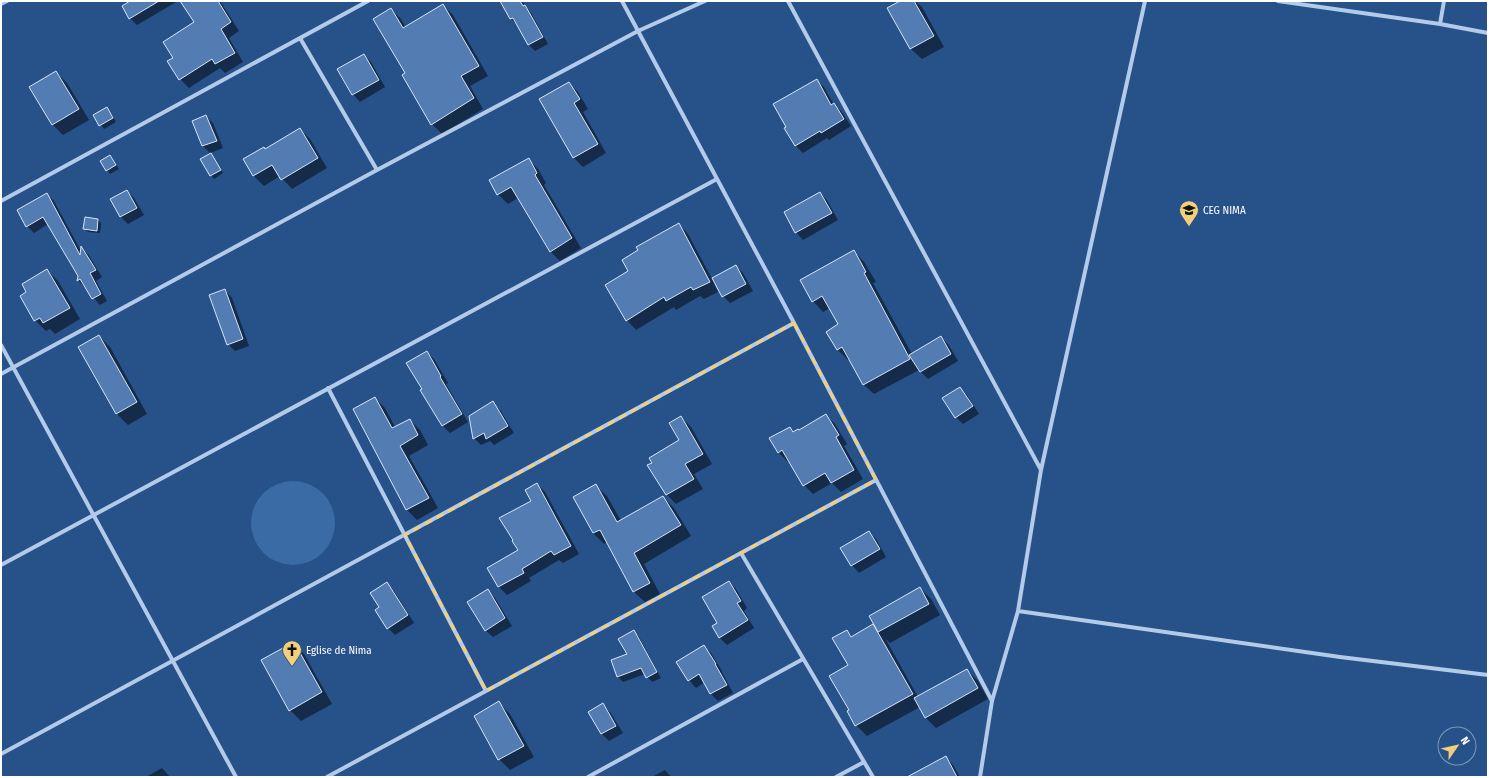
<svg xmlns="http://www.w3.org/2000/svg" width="1489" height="778" font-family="'Fira Sans Condensed',sans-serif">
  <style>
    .green { fill: #3b6ba5 }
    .shadow { fill: #0007 }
    .building { fill: #537db2; stroke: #d7e5f7 }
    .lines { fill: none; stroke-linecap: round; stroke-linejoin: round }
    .street { stroke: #b3cbe9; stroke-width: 4 }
    .marked { fill: none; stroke: #f2cf78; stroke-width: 3; stroke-dasharray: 8 5; stroke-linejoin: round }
    .labels { text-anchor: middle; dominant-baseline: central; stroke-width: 3.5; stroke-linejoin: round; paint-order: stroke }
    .poi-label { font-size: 11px; fill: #fff; stroke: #265189; text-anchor: start }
  </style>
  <rect width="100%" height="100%" fill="#265189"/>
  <path class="green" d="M251 523a42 42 0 1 1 84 0a42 42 0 1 1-84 0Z"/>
  <path class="shadow" d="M132 1H178L137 25 130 18Z
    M187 1H220L239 31 229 38 243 62 225 73 220 68 189 88 180 79 195 23Z
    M501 1H522L531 13 548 44 535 51 529 45 518 25 511 19Z
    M902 1H915L922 7 944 47 922 59 911 49 888 9Z
    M443 5 453 15 488 76 470 86 483 109 442 134 432 124 407 73 391 9 401 19 406 28Z
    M364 55 371 62 385 87 360 102 353 94Z
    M56 72 67 83 89 120 63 135 53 125Z
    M816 80 824 87 834 105 841 111 851 126 829 140 827 138 803 153 796 146 785 129Z
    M569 83 578 92 588 109 583 112 606 153 583 167 574 158Z
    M107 108 116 122 104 129 94 115Z
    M206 116 213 123 223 148 210 153 203 146 193 121Z
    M300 129 310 139 327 168 292 189 280 176 264 186 254 176 244 159 265 150Z
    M211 154 223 173 214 179 211 175Z
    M110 156 119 169 110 174 101 162Z
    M529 160 538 169 546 183 544 185 581 248 560 261 550 251 518 198 508 204 498 194Z
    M127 191 134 198 144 215 128 224 121 217 112 200Z
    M820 193 827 200 838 220 803 240 796 232Z
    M47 194 54 201 82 253V248L88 254 102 277 96 281 107 301 100 305 78 280 79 275 48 224 34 233 27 226Z
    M86 218 98 220 101 223 100 233 88 232 84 228Z
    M679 224 688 234 712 279 736 266 743 273 753 291 730 303 723 296 716 283 714 284 718 292 704 299 700 296 676 310 674 307 636 330 627 320 630 272Z
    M854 251 864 262 876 282 873 283 912 354 940 337 948 344 958 361 928 379 919 370 874 394 863 384 850 359 848 360 838 350 827 332 840 325 830 308 823 312 813 301Z
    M47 270 58 281 80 319 55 334 50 329 46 331 35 320 28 292Z
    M225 290 232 298 249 346 235 351 228 344Z
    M99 336 110 347 147 414 128 425 117 414 79 347Z
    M427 352 434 359 448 383 446 384 468 422 450 433 443 426 423 389Z
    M960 388 967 395 979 414 963 424 956 417Z
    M375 398 385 408 395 427 410 420 420 430 428 445 409 456 438 508 417 520 407 510 354 409Z
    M493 403 500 410 514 433 494 445 490 441 481 445 474 438Z
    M826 415 835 424 847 444 844 446 863 479 841 492 832 483 813 494 804 485 789 461 788 462 779 453 771 439 789 428 794 432 799 431Z
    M681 417 691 427 712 464 694 474 703 489 676 504 667 495 653 463 681 441Z
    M537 484 545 492 579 554 563 563 559 560 529 578 531 581 507 595 499 587 489 568 519 551Z
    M596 486 607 496 621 521 663 497 674 508 691 536 644 564 660 594 645 602 634 592 607 542 604 544 593 533 574 498Z
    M869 532 876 539 886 557 859 573 852 565 842 548Z
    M729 582 736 589 747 608 744 611 754 628 727 645 720 638 713 627 719 623Z
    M387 584 394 591 414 623 395 635 388 628 380 607Z
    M920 588 931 599 940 615 890 643 885 638 918 697 967 670 978 681 988 699 936 728 925 717 920 707 867 736 856 725 850 710 846 631 853 637 873 625 877 629Z
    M488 590 495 598 512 626 493 637 485 630Z
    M634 631 639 637 661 678 652 682 645 674 623 682 618 677 612 661 628 655Z
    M294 643 304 654 332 704 301 721 290 710Z
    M704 646 711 653 722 671V672L733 693 718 701 711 694 705 682 696 688 689 680 678 662Z
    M499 703 510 714 534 757 510 770 499 759Z
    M603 705 610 712 623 733 609 741 602 734 590 712Z
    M946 757 953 765 960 777H921Z
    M162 768 170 777H146Z
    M665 770 671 777H652Z"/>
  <path class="building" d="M130 1H159L129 19 122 6Z
    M180 1H218L231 22 221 29 235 53 215 64 212 59 179 80 167 61 173 58 163 42 194 22Z
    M500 1H520L523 6 525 5 543 37 528 45 513 18 510 19Z
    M900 1H914L934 36 910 49 887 8Z
    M443 4 479 66 461 76 474 98 431 125 402 75 405 73 373 19 391 8 403 28Z
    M364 54 379 80 352 95 337 69Z
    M56 71 79 109 52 125 29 87Z
    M817 79 831 105 834 103 844 119 821 133 820 131 795 146 784 128 786 127 773 104Z
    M569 82 580 99 574 103 598 144 573 158 539 99Z
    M107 107 113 118 99 126 93 115Z
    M206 115 217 141 202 146 192 121Z
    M300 128 318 158 281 180 272 165 253 176 243 159 264 147 265 149Z
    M211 153 221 170 210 176 200 159Z
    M110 155 116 165 106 171 100 161Z
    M529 158 537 173 535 175 572 238 550 252 511 187 497 195 489 180Z
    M127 190 137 208 120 217 110 199Z
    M820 192 832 213 795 233 784 212Z
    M47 193 80 255 81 246 96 270 90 273 101 294 92 299 80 279 77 281 78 276 43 217 26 227 17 210Z
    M85 217 98 219 97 231 83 229Z
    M679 223 710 282 693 290 691 287 666 301 664 297 626 321 605 285 628 271 622 260 638 250 636 247Z
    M854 250 866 272 864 273 910 359 863 385 842 347 837 350 826 332 838 324 822 296 812 302 800 280Z
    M736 265 746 284 722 297 712 278Z
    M47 269 70 308 43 323 40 318 34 321 20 296 26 292 22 284Z
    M225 289 243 339 227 345 209 295Z
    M99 335 137 402 116 414 78 347Z
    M941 336 951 354 920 372 909 355Z
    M427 351 441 376 440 377 462 414 442 426 420 390 422 389 406 363Z
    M960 387 973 406 955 418 942 398Z
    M375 397 392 428 410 419 418 435 400 446 429 498 406 510 353 409Z
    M493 401 508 426 486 439 484 433 473 439 469 416Z
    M826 414 839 435 836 437 854 470 831 483 825 473 803 486 782 450 778 453 769 438 790 427 793 432 798 429 799 430Z
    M681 416 703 454 685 464 694 479 666 495 647 465 652 463 649 458 679 440 669 423Z
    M537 483 571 546 554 555 551 551 522 569 524 573 498 587 487 568 518 550 512 541 513 540 499 518 531 501 525 490Z
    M596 484 617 522 663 496 681 525 634 553 650 583 633 592 600 530 593 533 573 497Z
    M869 531 880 549 851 566 840 548Z
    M729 581 741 601 737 603 748 620 719 638 712 626 717 623 702 597Z
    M387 582 408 615 387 629 375 610 379 607 370 593Z
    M920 587 929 604 878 632 869 616Z
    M488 589 505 618 485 631 467 602Z
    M873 624 913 694 855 726 847 711 849 710 829 676 848 665 832 638 847 630 851 637Z
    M634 630 657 672 646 678 641 668 617 677 611 660 627 654 618 639Z
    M294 642 322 692 289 711 261 660Z
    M704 645 716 664H715L727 685 710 694 699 674 688 681 676 662Z
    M967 669 978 688 925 718 914 698Z
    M499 701 524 746 498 760 474 716Z
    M603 703 616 726 601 734 588 712Z
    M946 756 957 777H907Z"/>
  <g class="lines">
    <path class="street" d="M622 1 794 323 992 701
      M788 1 1041 470
      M1278 1 1440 24 1488 33
      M1 4 7 1
      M1440 24 1444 1
      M300 38 377 170
      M1 201 368 1
      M1 345 236 777
      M1 374 377 170 638 31 705 1
      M328 388 486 691
      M741 553 873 777
      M1 565 717 179
      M1018 611 1340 657 1488 675
      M1 754 794 323
      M327 777 876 480
      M588 777 803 659
      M836 777 864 762
      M980 777 992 701 1018 611 1041 470 1145 1"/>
  </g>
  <path class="marked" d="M794 323 876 480 486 691 405 535Z"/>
  <defs>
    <g id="school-pin" transform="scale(1)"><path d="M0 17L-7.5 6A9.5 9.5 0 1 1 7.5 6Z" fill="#f2cf78" stroke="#265189"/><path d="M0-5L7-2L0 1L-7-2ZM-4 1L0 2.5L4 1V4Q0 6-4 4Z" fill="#111"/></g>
    <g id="church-pin" transform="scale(1)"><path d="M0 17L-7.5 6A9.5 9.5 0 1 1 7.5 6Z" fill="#f2cf78" stroke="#265189"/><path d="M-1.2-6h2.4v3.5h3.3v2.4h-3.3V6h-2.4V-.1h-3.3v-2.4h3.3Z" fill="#111"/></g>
  </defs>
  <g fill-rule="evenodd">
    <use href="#school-pin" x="1189" y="210"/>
    <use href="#church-pin" x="292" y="650"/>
  </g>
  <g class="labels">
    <g class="poi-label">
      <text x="1203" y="210">CEG NIMA</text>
      <text x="306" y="650">Eglise de Nima</text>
    </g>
  </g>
  <rect width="1489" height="778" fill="none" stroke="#ffffff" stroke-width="4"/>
  <g transform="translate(1457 746) rotate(56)"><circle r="19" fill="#265189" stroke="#7d97b8"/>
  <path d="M0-3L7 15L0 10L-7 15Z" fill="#f2cf78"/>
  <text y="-6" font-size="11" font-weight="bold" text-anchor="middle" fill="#ffffff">N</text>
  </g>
</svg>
